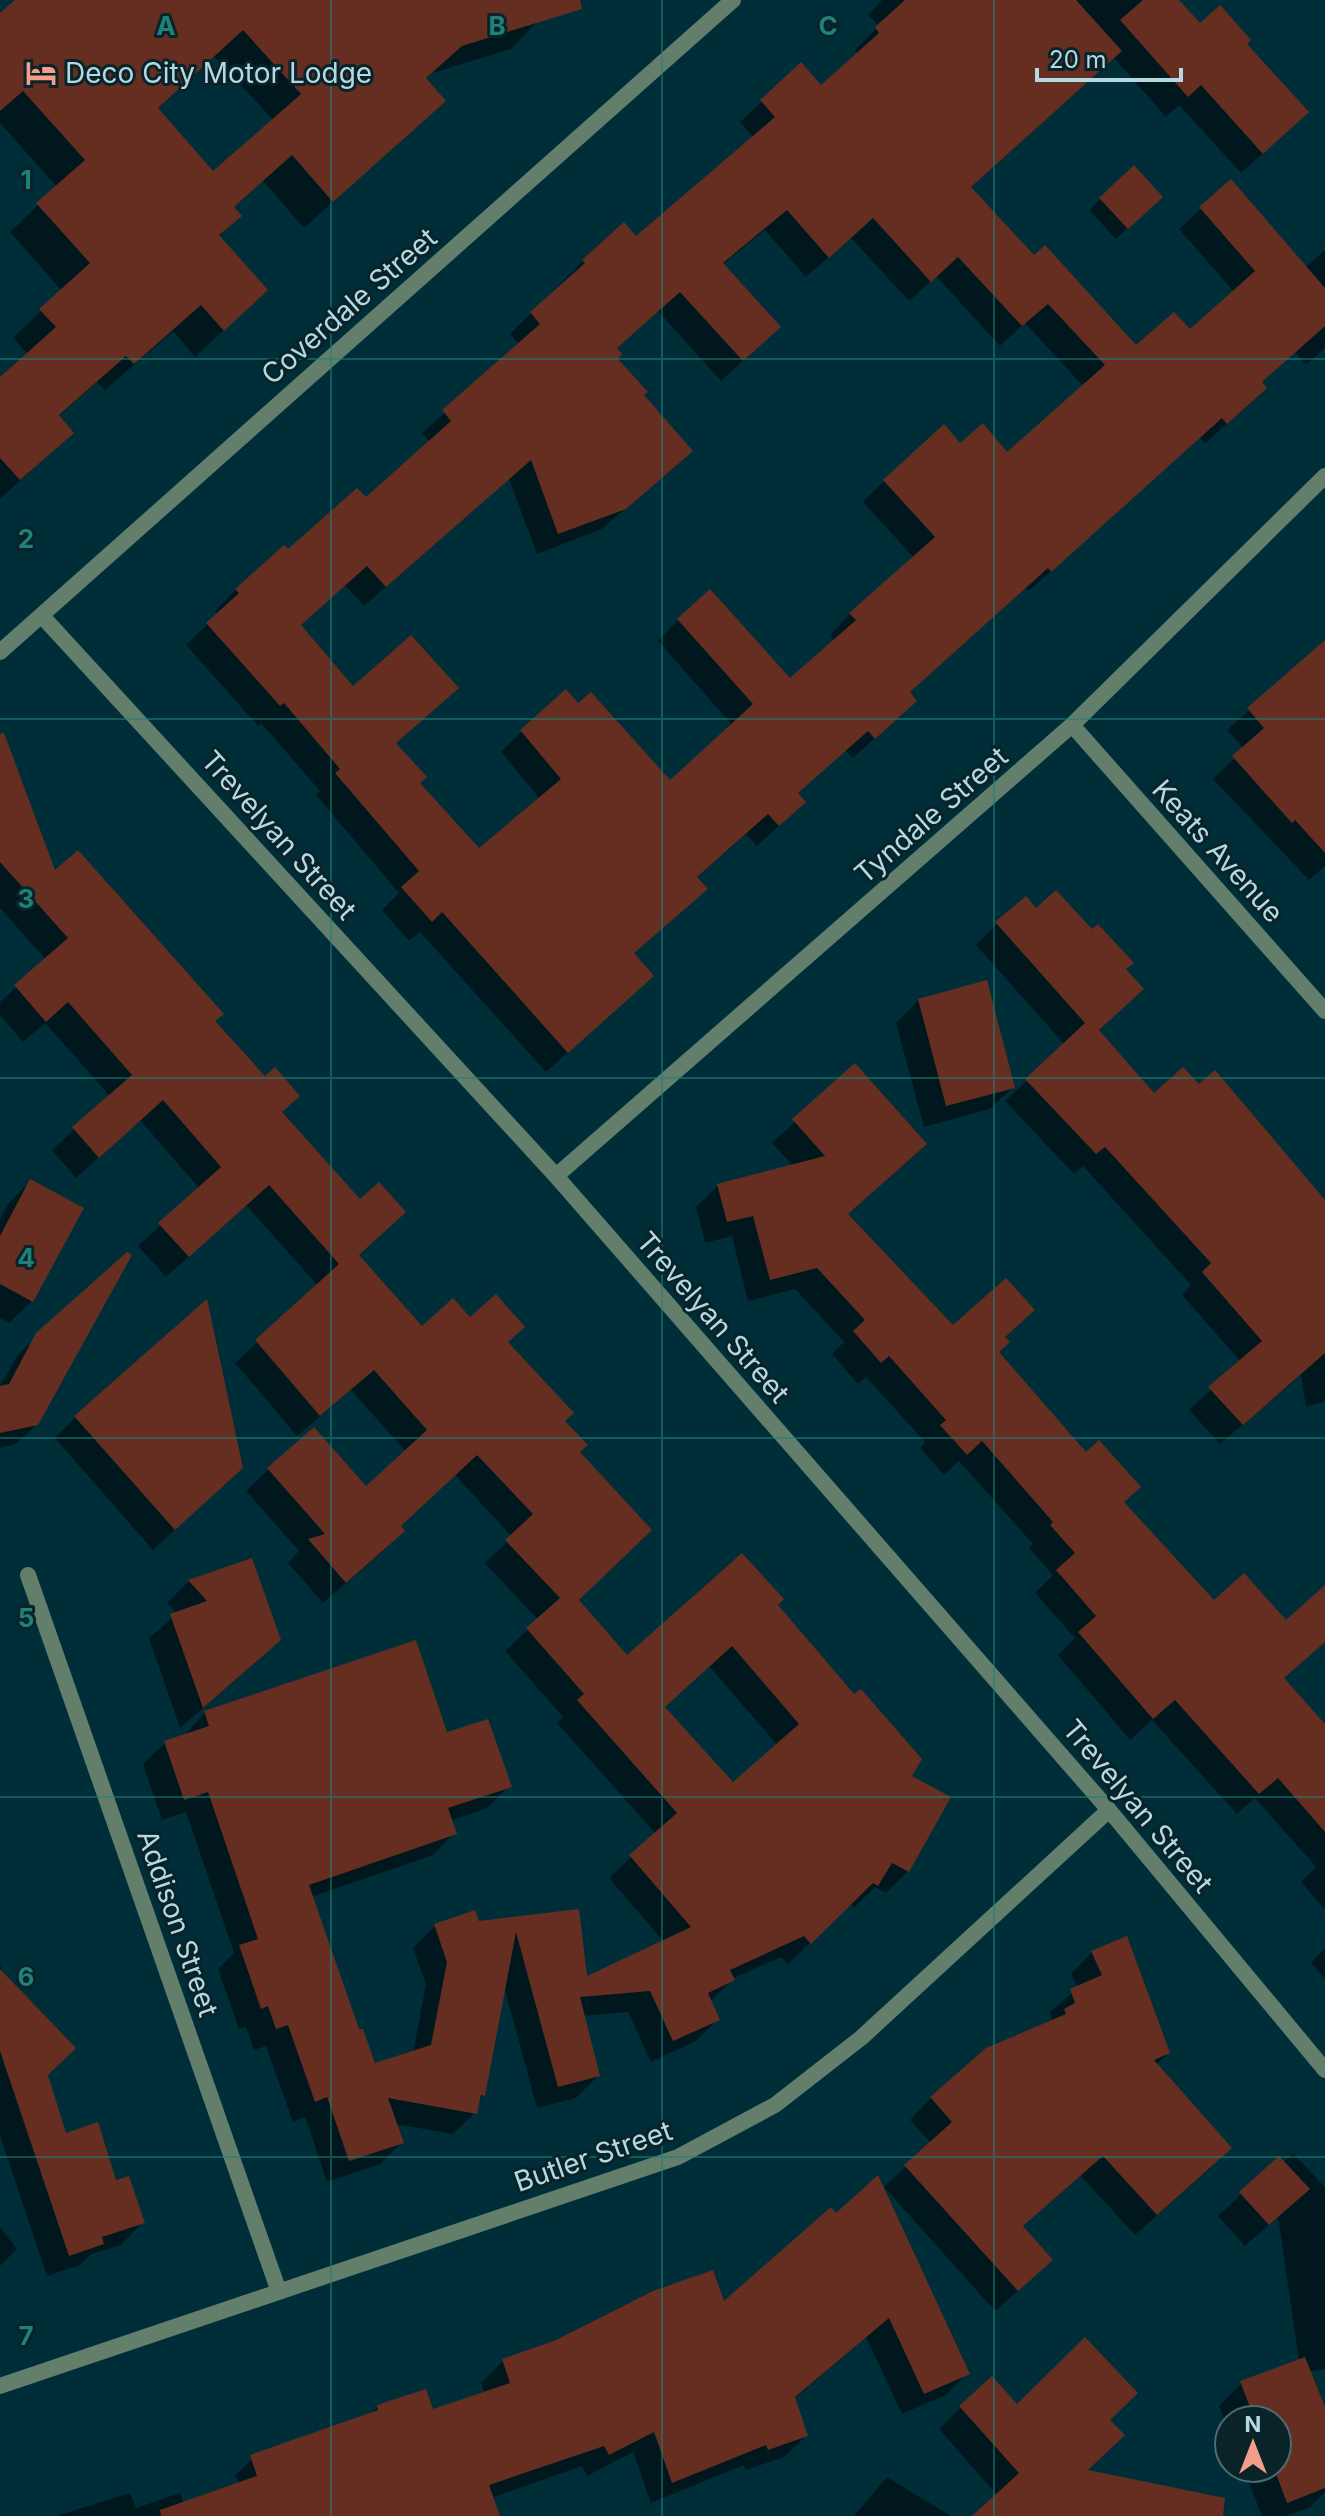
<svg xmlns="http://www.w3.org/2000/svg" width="1325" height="2516" font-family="Inter,sans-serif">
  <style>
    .shadow { fill: #0007; fill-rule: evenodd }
    .building { fill: #652e21; fill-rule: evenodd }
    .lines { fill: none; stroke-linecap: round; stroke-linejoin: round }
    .minor { stroke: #637f6c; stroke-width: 16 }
    .grid { fill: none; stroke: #20807a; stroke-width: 2; stroke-opacity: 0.55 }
    .labels { text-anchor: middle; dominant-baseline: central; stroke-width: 6; stroke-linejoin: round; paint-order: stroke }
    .poi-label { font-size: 28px; fill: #b4d9e3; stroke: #092329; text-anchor: start }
    .street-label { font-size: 28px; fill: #b4d9e3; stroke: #092329 }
    .grid-label { font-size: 26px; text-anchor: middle; font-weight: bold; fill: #20807a; stroke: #092329; stroke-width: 6; stroke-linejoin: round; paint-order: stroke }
  </style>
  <rect width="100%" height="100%" fill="#002e38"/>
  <path class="shadow" d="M18 0H532L538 21 511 49 432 73 425 80 415 128 304 228 263 181 233 208 239 216 218 237 266 290 195 357 173 331 105 390 97 382 58 417 72 433 0 499V379L28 354 13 338 62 291 10 232 57 187 0 123V16ZM214 56 274 121 213 174 156 110Z
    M882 0H1176L1200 26 1245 44 1286 133 1241 173 1179 105 1166 117 1114 58 970 188 1033 258 1136 348 1190 332 1234 292 1179 229 1230 182 1305 268 1325 250V348L1306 365 1295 352 1260 383 1265 388 1205 444 1200 437 1029 591 1026 588 908 693 893 721 853 758 845 750 796 794 782 823 757 846 746 834 696 878 705 889 632 954 631 996 546 1072 420 932 409 941 382 910 399 893 316 795 320 791 261 723 258 726 186 645 218 614 215 611 236 590 365 500 430 442 422 433 520 345 510 334 583 261 636 239 754 138 740 122 801 65 821 88 859 54 855 50 879 26 868 15ZM765 230 806 277 851 238 909 301 936 276 1000 346 1025 323 1084 387 1007 455 960 446 884 481 863 502 914 558 850 614 830 635 835 641 790 681 678 620 658 641 733 726 670 783 578 706 522 731 501 752 540 799 478 851 417 784 395 744 299 626 345 585 364 606 509 479 537 554 602 529 690 451 642 396 615 359V349L658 311 721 381 757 348 722 265Z
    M1100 199 1150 207 1116 239 1089 210Z
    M1325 642V866L1309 880 1213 779 1244 749 1227 730Z
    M0 779 54 873 213 1022 280 1114 357 1256 421 1329 469 1320 507 1343 563 1422 578 1453 576 1601 627 1658 775 1605 910 1777 908 1871 886 1893 875 1887 855 1907 850 1904 788 1964 781 1957 734 1978 710 2002 718 2019 696 2041 651 2062 628 2012 582 2016 598 2076 576 2098 537 2108 504 1987 483 2095 475 2113 453 2134 395 2124 401 2143 380 2164 327 2182 305 2117 293 2122 266 2046 254 2050 246 2027 239 2029 218 1969 234 1953 186 1812 162 1820 143 1764 165 1743 184 1736 205 1712 446 1735 509 1786 487 1808 450 1821 454 1833 433 1855 311 1897 358 2032 374 2065 413 2053 426 1984 413 1948 435 1926 577 1912 586 1979 664 1942 609 1878 656 1834 557 1723 563 1717 505 1651 538 1620 485 1563 512 1537 455 1475 399 1527 402 1531 381 1553 323 1603 288 1563 299 1551 246 1491 268 1470 314 1430 366 1489 406 1452 351 1390 297 1436 235 1363 318 1286 246 1205 166 1277 138 1246 200 1189 140 1120 76 1178 52 1150 110 1096 45 1023 23 1042 0 1015V1002L46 960 0 908ZM709 1666 778 1746 732 1785 663 1708Z
    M1036 911 1124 970 1097 1031 1154 1096 1325 1202V1402L1306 1406 1301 1375 1220 1444 1189 1410 1241 1362 1182 1295 1191 1285 1083 1166 1074 1174 1005 1101 1065 1045 976 945 997 924Z
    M919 1000 1013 1087 990 1109 924 1127 896 1023Z
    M855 1066 925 1144 846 1216 953 1328 1003 1338 996 1352 1122 1503 1214 1603 1286 1623 1325 1625V1640L1283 1679 1325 1727V1910L1301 1882 1316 1867 1255 1798 1237 1814 1152 1720 1130 1740 1058 1655 1075 1638 1035 1593 1053 1575 1029 1548 1033 1544 959 1461 944 1475 920 1448 925 1442 866 1377 858 1384 832 1354 844 1342 795 1289 748 1301 732 1236 705 1243 696 1207 718 1186 793 1166 772 1143Z
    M30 1181 32 1301 9 1323 0 1318V1219L8 1204Z
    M38 1335 37 1424 16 1444 0 1448V1386L17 1356Z
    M76 1417 219 1489 153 1550 55 1438Z
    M251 1561 256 1662 180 1728 149 1638 177 1614 167 1603 189 1581Z
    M1325 1948V1979L1311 1963Z
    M1092 1952 1168 2053 1156 2065 1209 2169 1135 2235 1080 2175 1021 2228 1029 2281 995 2311 884 2187 931 2143 910 2120 931 2098 1053 2022 1050 2012 1078 1988 1071 1974Z
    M0 1962 2 1974 46 2074 64 2135 115 2183 142 2223 121 2245 91 2254 80 2265 47 2276 0 2136Z
    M1293 2153 1325 2187V2369L1306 2372 1325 2422V2492L1310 2507 1286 2516H1262L1243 2468H1277V2420H1229V2431L1219 2406 1242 2383 1299 2361 1278 2217 1245 2246 1218 2216 1279 2159 1283 2163Z
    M831 2209 967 2373 946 2395 902 2414 866 2337 794 2399 806 2436 784 2457 746 2470 744 2465 651 2503 633 2452 587 2476 582 2466 491 2498 497 2516H56L130 2493 136 2508 180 2493 184 2504 241 2484 235 2476 256 2455 370 2414 378 2407 432 2412 485 2394 481 2383 503 2361 723 2304Z
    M0 2227 17 2249 0 2266Z
    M1017 2407 1108 2420 1085 2472 1196 2516H975L997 2495 939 2429 960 2408Z
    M887 2477 951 2516H854Z"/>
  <path class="building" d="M15 0H580L582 9 462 46 426 78 446 101 333 202 292 155 234 207 242 216 219 235 268 290 224 331 201 305 134 364 126 356 59 415 74 433 20 480 0 458V377L56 327 39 309 90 263 36 203 85 160 23 91 0 111V13ZM243 30 301 94 213 171 158 108Z
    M905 0H1076L1122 51 971 187 1034 255 1045 245 1136 345 1174 312 1190 329 1255 271 1199 207 1231 179 1325 288V326L1262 382 1267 388 1227 424 1222 418 1051 572 1048 568 910 692 917 701 875 739 868 731 798 793 806 802 779 826 768 814 697 877 708 889 634 953 654 976 568 1053 442 912 432 922 401 887 419 871 335 773 340 769 284 703 280 706 206 623 239 593 235 589 284 545 288 549 357 488 366 497 451 421 442 410 540 324 530 312 585 263 582 260 624 222 636 236 775 117 760 100 801 62 821 85 879 33 875 27ZM787 210 829 258 873 218 931 282 958 257 1022 326 1048 304 1105 365 1007 452 983 423 960 443 944 424 883 480 935 537 849 613 856 620 790 678 710 589 677 619 753 704 670 780 591 692 578 703 566 689 520 730 561 779 479 848 420 783 427 777 396 743 459 688 411 635 353 686 301 625 367 566 386 587 531 460 558 534 626 509 693 451 644 395 648 392 618 359 622 354 617 348 680 292 743 361 781 327 723 263Z
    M1143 0H1179L1200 23 1220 5 1251 40 1247 44 1309 112 1263 154 1201 85 1188 97 1120 20Z
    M1134 165 1163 197 1128 229 1099 198Z
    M1325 640V853L1295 820 1292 823 1232 756 1264 728 1247 708Z
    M4 733 55 870 78 850 224 1014 215 1021 265 1076 275 1067 300 1096 282 1112 360 1199 379 1182 406 1212 359 1255 422 1326 453 1298 470 1317 496 1294 525 1327 508 1342 574 1413 565 1421 588 1445 580 1452 652 1530 579 1600 627 1655 742 1553 784 1599 778 1605 854 1694 861 1689 922 1759 912 1776 951 1797 909 1872 892 1863 878 1886 873 1883 811 1944 804 1936 730 1970 735 1980 708 1993 720 2020 673 2041 650 1991 580 1997 600 2076 558 2087 516 1932 485 2096 481 2095 477 2114 388 2098 404 2143 349 2161 327 2097 315 2102 288 2025 276 2029 268 2006 261 2009 239 1945 258 1939 208 1792 184 1800 164 1741 209 1726 204 1711 416 1640 447 1732 488 1719 512 1787 448 1808 457 1834 309 1885 359 2029H363L375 2063 431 2045 447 1962 434 1924 475 1910 479 1921 579 1909 587 1976 691 1927 629 1855 677 1813 577 1700 584 1694 526 1628 560 1598 505 1540 533 1514 477 1455 401 1526 405 1531 346 1583 308 1539 325 1534 267 1468 314 1427 366 1486 427 1430 374 1370 320 1416 255 1340 339 1264 269 1185 189 1257 158 1223 221 1167 163 1100 99 1158 72 1127 132 1075 68 1002 46 1022 14 985 68 938 0 862V734ZM732 1646 799 1724 733 1782 665 1707Z
    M1056 890 1092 929 1098 924 1134 963 1126 969 1144 989 1099 1030 1154 1093 1183 1067 1199 1084 1215 1070 1325 1200V1353L1243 1425 1208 1387 1262 1341 1202 1272 1211 1263 1105 1147 1096 1154 1025 1079 1085 1023 995 922 1026 896 1036 908Z
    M987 980 1015 1088 946 1106 918 999Z
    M855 1063 927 1144 848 1214 953 1325 1006 1278 1035 1310 1005 1337 1010 1342 999 1352 1086 1452 1099 1440 1141 1487 1124 1502 1214 1600 1244 1573 1286 1620 1325 1585V1642L1284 1678 1325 1724V1832L1278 1778 1259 1794 1175 1700 1153 1719 1078 1632 1096 1616 1056 1570 1075 1553 1050 1525 1053 1522 982 1441 967 1455 940 1425 946 1420 889 1356 881 1363 853 1331 865 1320 817 1268 770 1280 753 1216 727 1222 717 1184 825 1156 792 1119Z
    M30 1179 84 1208 33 1302 0 1284V1236Z
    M127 1252 132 1255 38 1425 0 1433V1386L9 1384 36 1333Z
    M207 1299 243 1468 175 1530 74 1416Z
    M252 1558 281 1640 203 1708 170 1614 207 1601 188 1580Z
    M1127 1936 1170 2053 1154 2060 1232 2148 1157 2215 1103 2156 1023 2226 1053 2260 1018 2291 904 2165 952 2122 930 2097 986 2048 1066 2014 1064 2009 1075 2003 1070 1989 1102 1975 1091 1951Z
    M0 1969 76 2048 48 2075 66 2133 98 2122 116 2180 129 2176 145 2223 102 2237 104 2244 69 2256 0 2051Z
    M1279 2156 1310 2189 1269 2225 1239 2192Z
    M878 2175 970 2374 924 2394 889 2318 795 2397 808 2436 768 2450 766 2445 672 2483 654 2432 609 2455 604 2446 489 2485 500 2516H161L160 2510 257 2476 250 2455 378 2410 377 2405 426 2389 433 2409 510 2383 502 2359 556 2340 653 2291 713 2270 724 2301 831 2207 836 2213Z
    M1085 2337 1138 2393 1110 2420 1125 2435 1088 2470 1225 2498 1223 2516H972L1019 2473 959 2406 992 2376 1017 2404Z
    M1305 2357 1325 2407V2488L1287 2503 1274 2468H1277V2420H1255L1240 2381Z"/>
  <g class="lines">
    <path class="minor" d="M42 616 556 1176 1109 1810 1325 2070
      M0 652 733 0
      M1072 725 1325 1011
      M556 1176 1072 725 1325 476
      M28 1575 278 2289
      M0 2386 678 2157 775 2105 861 2038 1109 1810"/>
  </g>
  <path class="grid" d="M331 0V2516M662 0V2516M994 0V2516M0 359H1325M0 719H1325M0 1078H1325M0 1438H1325M0 1797H1325M0 2157H1325"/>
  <defs>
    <g id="hotel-bare" transform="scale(2.4)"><path d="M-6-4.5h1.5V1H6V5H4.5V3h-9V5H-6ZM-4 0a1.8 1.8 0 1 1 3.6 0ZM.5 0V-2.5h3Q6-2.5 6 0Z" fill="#f49e89" stroke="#092329" stroke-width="2.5" paint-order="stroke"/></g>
  </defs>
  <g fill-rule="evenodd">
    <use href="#hotel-bare" x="41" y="73"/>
  </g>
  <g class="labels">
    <g class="poi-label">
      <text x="65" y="73">Deco City Motor Lodge</text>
    </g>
    <g class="street-label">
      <text transform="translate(349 306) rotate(-41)">Coverdale Street</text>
      <text transform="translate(931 815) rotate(-41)">Tyndale Street</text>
      <text transform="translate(279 835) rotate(48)">Trevelyan Street</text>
      <text transform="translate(1218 851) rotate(48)">Keats Avenue</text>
      <text transform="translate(713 1317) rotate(49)">Trevelyan Street</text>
      <text transform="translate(1138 1806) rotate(50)">Trevelyan Street</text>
      <text transform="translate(178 1923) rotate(71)">Addison Street</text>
      <text transform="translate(593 2156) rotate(-19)">Butler Street</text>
    </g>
  </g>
  <g class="grid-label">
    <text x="166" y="35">A</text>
    <text x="497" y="35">B</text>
    <text x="828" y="35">C</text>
    <text x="26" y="189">1</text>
    <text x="26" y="548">2</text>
    <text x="26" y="908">3</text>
    <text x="26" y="1267">4</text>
    <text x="26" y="1627">5</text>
    <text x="26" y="1986">6</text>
    <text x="26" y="2345">7</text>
  </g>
  <g transform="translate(1253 2444)"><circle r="38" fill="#092329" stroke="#4d6c73" stroke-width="2"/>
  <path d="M0-6L14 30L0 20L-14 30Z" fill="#f49e89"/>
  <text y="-12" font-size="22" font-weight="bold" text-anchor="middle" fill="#b4d9e3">N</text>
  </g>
  <path d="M1037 68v12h144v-12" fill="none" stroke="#b4d9e3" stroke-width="4"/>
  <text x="1049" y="68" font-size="24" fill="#b4d9e3" stroke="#092329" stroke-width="6" paint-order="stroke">20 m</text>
</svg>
